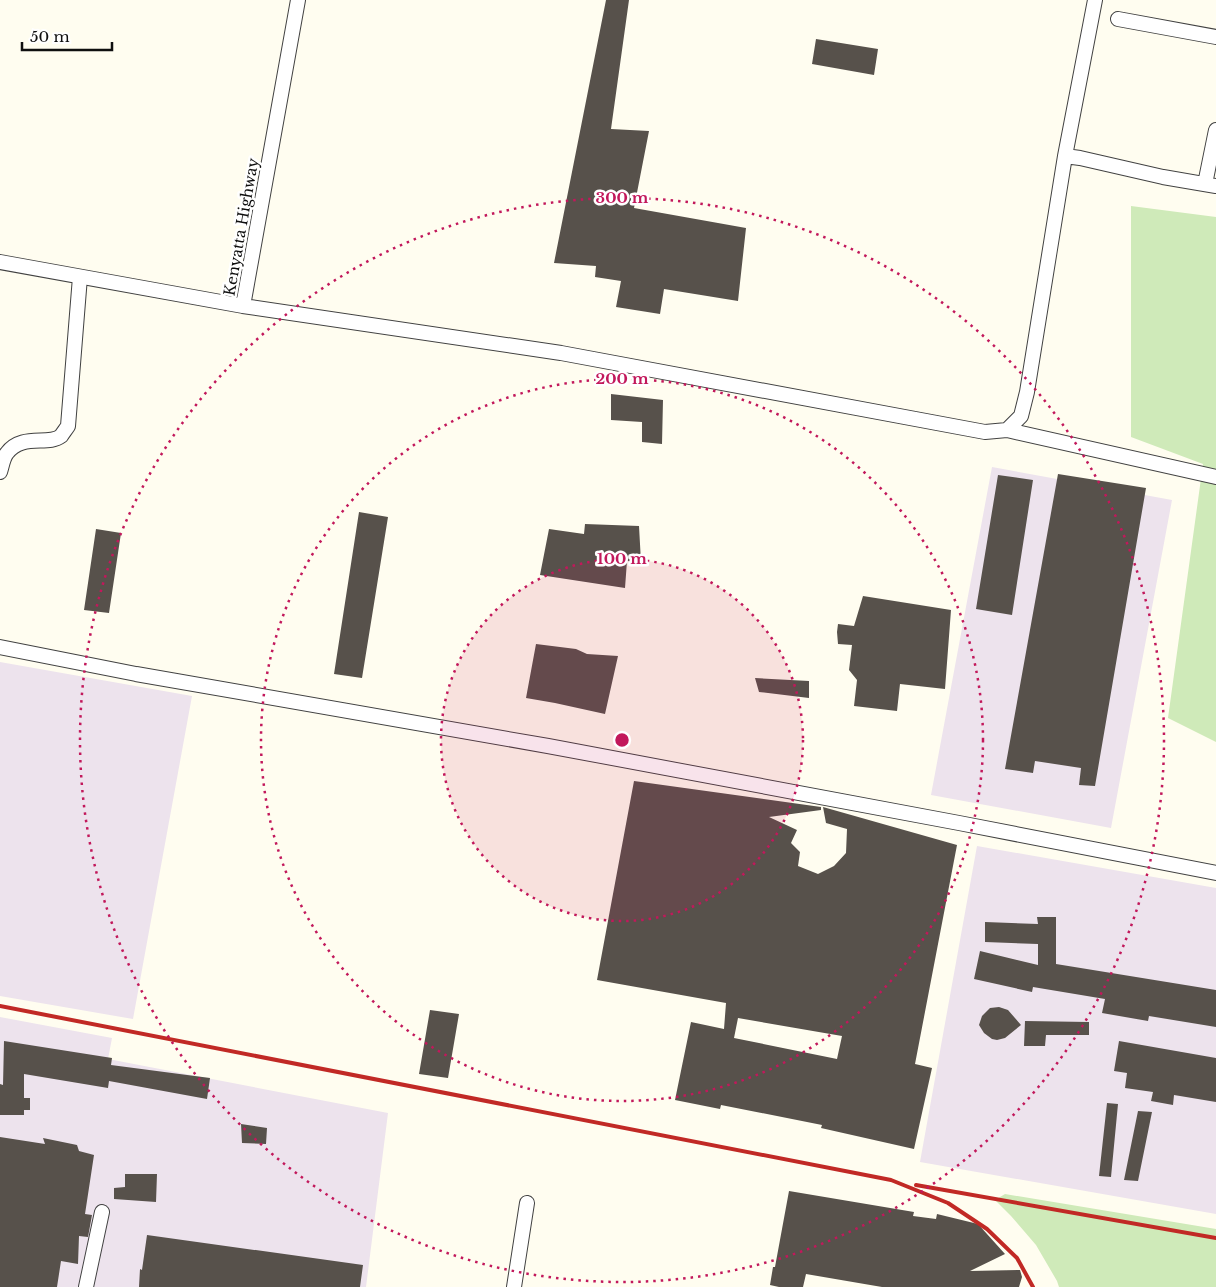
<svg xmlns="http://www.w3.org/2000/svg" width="1216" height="1287" font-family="'Libre Baskerville',serif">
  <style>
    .industrial { fill: #ede3ed }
    .green { fill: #cfeab9 }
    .building { fill: #57514b; fill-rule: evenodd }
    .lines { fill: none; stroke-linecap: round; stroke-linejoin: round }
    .minor-casing { stroke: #424242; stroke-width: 16 }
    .minor { stroke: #fff; stroke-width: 14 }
    .rail { stroke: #c12925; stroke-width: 4 }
    .ring { fill: none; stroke: #c2185b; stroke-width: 2.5; stroke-dasharray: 2.5 5 }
    .labels { text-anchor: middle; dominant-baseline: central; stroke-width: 5; stroke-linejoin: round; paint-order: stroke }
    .street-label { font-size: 15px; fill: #0f0f0f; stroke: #fff }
    .centre { fill: #c2185b; stroke: #fff; stroke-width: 2.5 }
    .ring-label { font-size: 15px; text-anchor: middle; font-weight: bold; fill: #c2185b; stroke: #fff; stroke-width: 5; stroke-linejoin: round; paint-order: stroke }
  </style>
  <rect width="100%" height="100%" fill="#fffdf0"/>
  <path class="industrial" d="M992 467 1172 500 1111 828 931 795Z
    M0 662 192 696 133 1019 0 996Z
    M977 846 1216 888V1214L920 1162Z
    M0 1017 112 1038 108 1059 388 1113 366 1287H0Z"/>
  <path class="green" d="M1131 206 1216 217V742L1168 718 1203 464 1131 437Z
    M1005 1194 1216 1229V1287H1059L1057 1281 1036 1245 1011 1216 995 1200Z"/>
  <path class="building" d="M606 0H629L611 129 649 131 634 208 746 228 738 301 664 289 660 314 616 307 621 281 595 277 596 266 554 263Z
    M816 39 878 49 874 75 812 64Z
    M611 394 663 400 662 444 642 442V422L611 420Z
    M1058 474 1146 488 1095 786 1079 785 1081 768 1035 761 1033 773 1005 769Z
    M998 475 1033 480 1012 615 976 609Z
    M359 512 388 517 362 678 334 674Z
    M585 524 639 526 641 562 627 561 625 588 540 575 549 529 584 534Z
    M96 529 121 533 109 613 84 610Z
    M863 596 951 610 945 689 900 684 897 711 854 706 857 680 849 670 852 645 838 644 837 632 838 624 854 626Z
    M536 644 576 649 587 654 618 656 605 714 555 703 526 698Z
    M755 678 809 681V698L759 692Z
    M634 781 821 807V810L769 817 797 830 791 843 800 852 798 866 818 874 834 866 846 853 847 829 826 823 823 807 957 845 915 1064 932 1068 914 1149 821 1128 822 1125 721 1105 720 1109 675 1100 691 1022 724 1029 726 1003 597 980ZM738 1018 842 1036 837 1059 734 1038Z
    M1037 917H1056V964L1216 990V1027L1149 1016 1148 1021 1102 1013 1105 999 1033 987 1032 992 974 979 980 951 1038 965V944L985 942V922L1038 924Z
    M999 1007 1008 1010 1021 1025 1005 1038 997 1040 992 1039 984 1033 979 1025 982 1016 990 1008Z
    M430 1010 459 1014 448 1078 419 1074Z
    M1025 1021 1089 1022V1035H1046L1045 1046H1024Z
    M4 1041 112 1058 111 1065 210 1078 207 1099 109 1081 108 1088 24 1074V1098H30V1110H24V1115H0V1084L3 1085Z
    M1119 1041 1216 1058V1102L1174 1095 1173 1105 1151 1101 1153 1092 1125 1088 1127 1073 1114 1071Z
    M1107 1103 1118 1104 1111 1177 1099 1176Z
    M1138 1111 1152 1112 1138 1181 1124 1180Z
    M241 1124 267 1128 266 1144 242 1143Z
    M0 1137 45 1144 43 1138 77 1145 79 1151 94 1155 85 1214 92 1215 88 1237 79 1236 78 1264 61 1261 57 1287H0Z
    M125 1174H157L156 1202 114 1199V1188L125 1187Z
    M789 1191 914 1212 913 1216 936 1219 937 1214 978 1224 1005 1254 970 1271 1020 1270 1022 1277 1019 1287H882L806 1274 803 1287H779L770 1285 773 1267H775Z
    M147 1235 363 1265 360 1287H139L140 1269 142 1270Z"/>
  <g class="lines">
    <g class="minor-casing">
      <path id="minor" d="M1118 19 1216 37
        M1065 156 1080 158 1163 177 1216 186
        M1205 184 1216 130
        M0 262 243 306 298 0
        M243 306 561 353 985 432 1007 430 1021 416 1027 392 1065 156 1095 0
        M1007 430 1216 477
        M0 472C2 466 3 458 7 453 22 433 48 446 61 436 63 433 66 429 68 426L80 277
        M0 647 136 674 548 746 959 823 1216 873
        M86 1287 102 1212
        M514 1287 527 1203"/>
    </g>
    <use href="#minor" class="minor"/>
    <path class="rail" d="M0 1006 891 1180 948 1203 987 1229 1017 1258 1033 1287
      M916 1185 1216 1238"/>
  </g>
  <circle cx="622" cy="740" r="181" fill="#c2185b" fill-opacity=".12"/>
  <g class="ring">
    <circle cx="622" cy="740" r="181"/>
    <circle cx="622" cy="740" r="361"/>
    <circle cx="622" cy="740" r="542"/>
  </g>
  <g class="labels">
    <g class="street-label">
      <text transform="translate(241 227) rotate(-80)">Kenyatta Highway</text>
    </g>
  </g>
  <circle cx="622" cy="740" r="8" class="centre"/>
  <g class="ring-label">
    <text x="622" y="203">300 m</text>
    <text x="622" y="384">200 m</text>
    <text x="622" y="564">100 m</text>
  </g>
  <path d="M22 42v8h90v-8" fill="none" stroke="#0f0f0f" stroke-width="2.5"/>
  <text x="30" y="42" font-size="15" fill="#0f0f0f" stroke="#ffffff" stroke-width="4" paint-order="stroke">50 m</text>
</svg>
